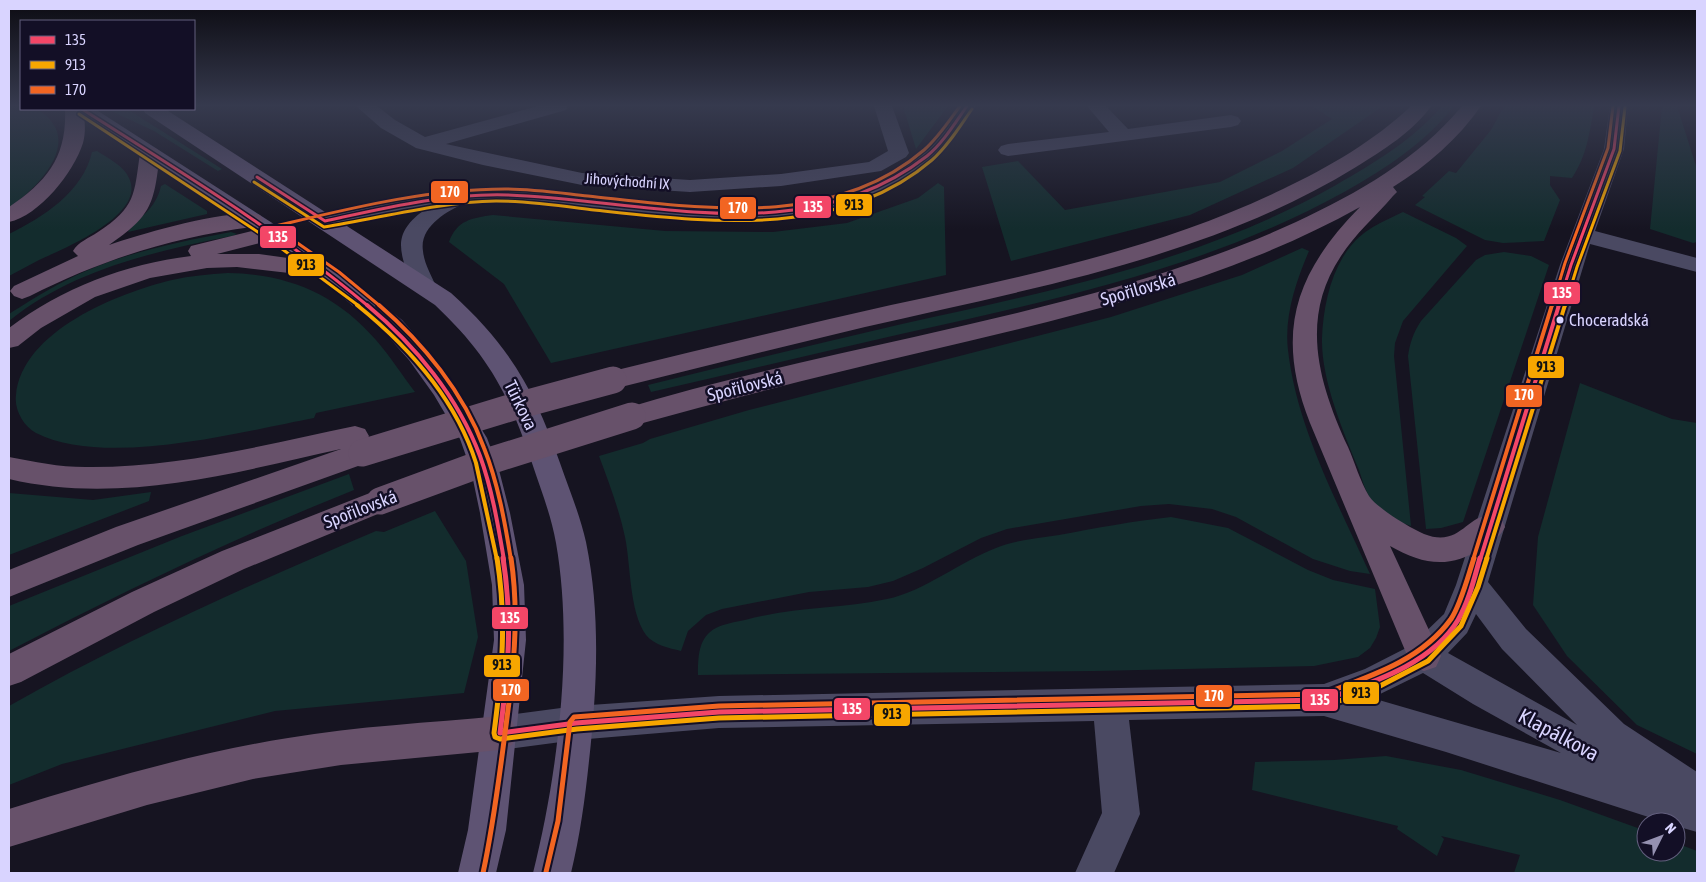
<svg xmlns="http://www.w3.org/2000/svg" width="1706" height="882" font-family="'Asap Condensed',sans-serif">
  <style>
    .green { fill: #132c2d }
    .lines { fill: none; stroke-linecap: round; stroke-linejoin: round }
    .minor { fill: #4a4962; fill-rule: evenodd }
    .major { fill: #5e5373; fill-rule: evenodd }
    .highway { fill: #67516a; fill-rule: evenodd }
    .highway-bridge { stroke: #67516a; stroke-width: 27 }
    .bus-1-far2-casing { stroke: #130f26; stroke-width: 6 }
    .bus-1-far1-casing { stroke: #130f26; stroke-width: 8 }
    .bus-1-casing { stroke: #130f26; stroke-width: 9 }
    .bus-2-far2-casing { stroke: #130f26; stroke-width: 6 }
    .bus-2-far1-casing { stroke: #130f26; stroke-width: 8 }
    .bus-2-casing { stroke: #130f26; stroke-width: 9 }
    .bus-3-far2-casing { stroke: #130f26; stroke-width: 6 }
    .bus-3-far1-casing { stroke: #130f26; stroke-width: 8 }
    .bus-3-casing { stroke: #130f26; stroke-width: 9 }
    .bus-1-far2 { stroke: #f34667; stroke-width: 3 }
    .bus-1-far1 { stroke: #f34667; stroke-width: 4 }
    .bus-1 { stroke: #f34667; stroke-width: 5 }
    .bus-2-far2 { stroke: #f7a600; stroke-width: 3 }
    .bus-2-far1 { stroke: #f7a600; stroke-width: 4 }
    .bus-2 { stroke: #f7a600; stroke-width: 5 }
    .bus-3-far2 { stroke: #f26522; stroke-width: 3 }
    .bus-3-far1 { stroke: #f26522; stroke-width: 4 }
    .bus-3 { stroke: #f26522; stroke-width: 5 }
    .bus-dot { fill: #d9d4ff; stroke: #130f26; stroke-width: 2 }
    .labels { text-anchor: middle; dominant-baseline: central; stroke-width: 5; stroke-linejoin: round; paint-order: stroke }
    .far-street-label { font-size: 15px; fill: #d9d4ff; stroke: #130f26 }
    .bus-label { font-size: 17px; fill: #d9d4ff; stroke: #130f26; text-anchor: start }
    .street-label { font-size: 18px; fill: #d9d4ff; stroke: #130f26 }
    .near-street-label { font-size: 21px; fill: #d9d4ff; stroke: #130f26 }
    .line-badge { stroke: #130f26; stroke-width: 2 }
    .badge-label { font-size: 14px; text-anchor: middle; font-weight: bold; fill: #fff }
    .pale-badge-label { font-size: 14px; text-anchor: middle; font-weight: bold; fill: #111 }
  </style>
  <rect width="100%" height="100%" fill="#161421"/>
  <path class="green" d="M9 106H21V109C35 109 43 110 51 121 76 151 32 192 9 208Z
    M903 106H948L916 149Z
    M1312 106H1383L1293 168 1190 215 1011 261 982 167 1018 161 1065 210 1220 182 1282 151 1332 119Z
    M1442 106H1454C1426 142 1385 169 1346 191 1208 268 1053 300 901 334 818 353 734 373 651 392L648 385C732 364 817 344 902 324 1051 291 1202 261 1336 185 1374 163 1413 140 1442 106Z
    M1504 106H1594C1590 131 1587 156 1572 178L1550 176V185L1560 200 1544 241 1503 243 1485 240 1415 205 1425 197 1422 196 1449 171 1456 173 1491 130Z
    M1662 106H1677L1697 169V242L1693 243 1650 229Z
    M107 109H127L222 169 218 171 154 131Z
    M97 151C108 158 124 166 129 178 147 215 63 249 39 260 29 265 19 271 9 276V234C43 217 83 192 92 152Z
    M938 183 944 187 946 275 551 363 504 284 449 242C457 220 472 218 493 215L665 231 773 232 847 223 918 198Z
    M165 184 207 211V214L128 232C140 215 155 211 161 186Z
    M1403 212 1456 238 1467 246 1403 321 1395 343 1394 356 1411 526C1396 521 1379 512 1370 498 1365 490 1362 479 1359 470 1343 431 1321 380 1322 338 1323 311 1329 280 1343 257 1359 231 1376 225 1403 212Z
    M231 232 237 234 232 236C155 251 72 270 9 321V314L12 312C36 297 60 282 86 271 132 251 183 241 231 232Z
    M1302 248 1309 251C1296 281 1284 317 1288 350 1297 429 1338 503 1370 574L1350 571 1313 559 1236 517 1212 509 1169 504 1141 506 1007 529 981 538 923 568 893 581 868 587 809 592 722 609 706 615 688 631 681 651C669 648 654 645 646 635 629 611 631 566 625 537 619 509 609 483 599 456L643 443 650 439 749 410 1111 317 1242 275Z
    M1504 252 1531 256 1549 265 1463 522 1441 528 1426 529 1408 356C1410 343 1413 333 1421 321L1476 260 1485 255Z
    M228 273C288 274 336 294 376 340 390 356 402 375 415 392L316 413 314 418C240 432 106 468 36 433 23 426 14 409 16 395 22 331 118 293 172 280 190 276 209 274 228 273Z
    M1580 383 1672 419 1697 423V754L1637 725 1567 656 1533 605 1538 537Z
    M349 474 354 490C236 537 122 592 9 651V606L182 536Z
    M151 492 149 501 9 555V493L93 500Z
    M435 511 466 561 478 637 464 693 275 711 62 764 9 785V706C127 639 251 584 376 531L384 532Z
    M1171 517 1228 528 1308 570 1333 580 1375 589 1380 627 1376 638 1370 648 1358 657 1314 666 1095 671 698 675C698 658 698 637 716 628 724 624 735 622 745 620 792 607 839 609 887 599 923 592 961 561 996 548 1015 540 1039 538 1059 535 1096 528 1134 521 1171 517Z
    M1386 756 1461 770 1560 800 1646 831V852H1676V843L1697 851V873H1514L1520 855 1441 836 1444 839 1437 856 1397 829 1398 826 1252 790 1255 762 1334 760Z"/>
  <g class="lines">
    <path class="minor" d="M356 106H377L395 120 425 137 538 106H568L566 110 446 144 582 173 690 180 781 174 869 162 888 151 874 106H892L909 153 906 157 881 171 781 186 690 192 582 185 483 165 416 148 381 128Z
      M958 106H976C964 125 952 145 935 160 835 247 683 219 563 206 535 203 508 201 480 202 476 202 468 201 465 203 447 211 419 227 423 251 424 263 431 275 436 286L432 291 424 294 416 291 412 286C399 250 391 233 427 208L325 228 317 226 314 221 317 216 325 214C385 202 447 187 508 189 637 193 815 249 922 150 936 137 947 121 958 106Z
      M1087 106H1106L1128 129 1231 115 1238 117 1241 121 1238 125 1231 127 1008 156 1001 154 998 150 1001 146 1008 144 1109 132Z
      M1610 106H1628L1624 149 1595 231 1697 258V272L1590 244 1488 582 1526 629 1624 724 1697 772V832L1676 826V822H1664L1446 752 1324 716 1129 720 1140 814 1114 873H1075L1102 813 1094 721 719 728 576 740 500 750 488 745 482 733 488 721 500 716 576 706 719 696 1324 684 1365 669 1412 645 1444 614 1456 585 1560 265 1604 149ZM1476 614 1502 649 1577 725 1448 653 1467 633ZM1423 673 1473 704 1561 753 1372 698Z"/>
    <path class="major" d="M73 109H95L280 228 332 265 402 320 427 348 452 381 487 438 499 470 510 513 524 585 526 640 506 830 496 873H458L468 830 494 640 492 585 480 513 471 470 460 439 434 395 409 360 384 332 364 315 316 275 264 238 75 113Z
      M143 109H165L451 293C509 345 535 391 560 463 569 489 580 515 586 542 601 615 597 688 589 761 585 799 580 836 571 873H533C558 773 574 645 556 543 551 515 541 490 532 463 509 394 488 355 435 305L145 113Z"/>
    <path class="highway" d="M1411 106H1431C1414 131 1382 151 1356 167 1208 258 1032 288 865 327 781 347 697 368 613 389L604 387 600 380 604 373 613 371C706 348 798 326 891 305 1025 276 1159 249 1283 189 1329 167 1374 141 1411 106Z
      M1462 106H1481C1458 139 1427 166 1393 187L1397 192 1393 196C1376 216 1355 234 1341 256 1299 319 1319 384 1348 447 1355 463 1360 481 1369 496 1377 508 1410 528 1424 534 1459 548 1466 516 1490 515 1493 515 1498 517 1501 518L1505 527C1500 537 1492 542 1482 548 1450 569 1423 565 1390 546L1441 656 1436 667 1424 671 1412 667 1310 423C1275 334 1294 274 1360 207 1222 284 1066 318 914 354 819 376 726 400 632 426L623 423 619 416 623 409C718 380 816 359 914 337 1044 307 1174 278 1296 222 1358 193 1418 159 1462 106Z
      M65 109H83C85 121 86 132 83 143 74 172 39 216 9 222V207C48 181 67 156 65 109Z
      M150 147 157 149 160 153C154 203 153 215 109 245 141 234 229 208 260 215L263 220 260 225 252 227C173 237 101 260 30 296L22 299 14 296 10 291 14 286 78 256 73 251C78 242 89 238 98 232 136 207 134 195 140 153L143 149Z
      M272 226 280 228 283 233 280 238 217 254H259L324 263 332 265 336 270 332 275 324 277 237 267 207 268 150 278 95 297 41 328 18 346 9 348V328C62 288 125 264 191 256L188 251 191 246Z
      M355 426 365 429 369 436 365 443 372 445 376 453 372 461 138 545 9 597V570L116 527 341 449C233 473 120 505 9 479V457C36 462 63 468 92 467 180 467 269 444 355 426Z
      M380 489 390 493 395 501 390 509 244 569 154 612 21 682 9 686V654L132 592 222 551Z
      M500 716 512 721 518 733 512 745 500 750 341 765 253 779 147 805 9 847V809C100 781 193 753 288 738 358 726 429 723 500 716Z"/>
    <path class="highway-bridge" d="M362 453 513 407 613 380
      M380 501 486 462 632 416"/>
    <g class="bus-1-far2-casing">
      <path id="bus-1-far2" d="M82 109C179 171 280 232 368 306
        M257 177 325 221C385 208 446 193 508 195 649 200 804 252 927 156 943 143 955 123 967 106
        M1558 306 1571 265 1614 149 1619 106"/>
    </g>
    <g class="bus-1-far1-casing">
      <path id="bus-1-far1" d="M367 305C415 345 458 397 480 456 492 489 498 525 504 560
        M1480 560 1559 305"/>
    </g>
    <g class="bus-1-casing">
      <path id="bus-1" d="M503 558C513 621 508 671 500 733L576 723 719 712 1324 700C1370 683 1431 665 1458 620 1469 601 1474 579 1480 558"/>
    </g>
    <g class="bus-2-far2-casing">
      <path id="bus-2-far2" d="M79 114 270 240 359 306
        M254 182 324 227C381 218 438 202 496 201 529 201 562 206 594 210 707 222 839 240 932 160 948 146 960 126 972 109
        M1565 306 1577 267 1620 151 1625 107"/>
    </g>
    <g class="bus-2-far1-casing">
      <path id="bus-2-far1" d="M357 305C408 346 456 400 476 463L497 560
        M1486 560 1565 305"/>
    </g>
    <g class="bus-2-casing">
      <path id="bus-2" d="M497 558C507 621 502 671 494 733L495 737 500 739 577 729 719 718 1325 706 1378 687 1428 661 1461 626 1478 587 1487 558"/>
    </g>
    <g class="bus-3-far2-casing">
      <path id="bus-3-far2" d="M271 227C348 209 425 189 505 189 533 189 560 193 588 196 700 208 831 230 924 150 938 138 949 121 960 106
        M276 228 339 272 380 306
        M1552 306 1565 263 1608 148 1613 106"/>
    </g>
    <g class="bus-3-far1-casing">
      <path id="bus-3-far1" d="M379 305C423 343 464 393 484 448 498 483 505 523 511 560
        M1473 560 1552 305"/>
    </g>
    <g class="bus-3-casing">
      <path id="bus-3" d="M546 872 558 821 570 722 574 717 719 706 1323 694C1368 677 1421 661 1451 619 1461 604 1468 576 1474 558
        M483 873C493 827 499 780 505 733 513 674 520 618 511 558"/>
    </g>
    <use href="#bus-1-far2" class="bus-1-far2"/>
    <use href="#bus-1-far1" class="bus-1-far1"/>
    <use href="#bus-1" class="bus-1"/>
    <use href="#bus-2-far2" class="bus-2-far2"/>
    <use href="#bus-2-far1" class="bus-2-far1"/>
    <use href="#bus-2" class="bus-2"/>
    <use href="#bus-3-far2" class="bus-3-far2"/>
    <use href="#bus-3-far1" class="bus-3-far1"/>
    <use href="#bus-3" class="bus-3"/>
  </g>
  <linearGradient id="sky" x2="0" y2="1"><stop stop-color="#0c0b12"/><stop offset="0.46" stop-color="#363a4e"/><stop offset="1" stop-color="#363a4e" stop-opacity="0"/></linearGradient>
  <rect width="1706" height="229" fill="url(#sky)"/>
  <circle class="bus-dot" cx="1560" cy="320" r="4.5"/>
  <g class="labels">
    <g class="far-street-label">
      <text transform="translate(627 181) rotate(4)">Jihovýchodní IX</text>
    </g>
    <g class="bus-label">
      <text x="1569" y="320">Choceradská</text>
    </g>
    <g class="street-label">
      <text transform="translate(1138 289) rotate(-16)">Spořilovská</text>
      <text transform="translate(745 386) rotate(-14)">Spořilovská</text>
      <text transform="translate(521 405) rotate(64)">Türkova</text>
      <text transform="translate(360 509) rotate(-21)">Spořilovská</text>
    </g>
    <g class="near-street-label">
      <text transform="translate(1559 734) rotate(28)">Klapálkova</text>
    </g>
  </g>
  <g class="line-badge">
    <rect x="430" y="180" width="39" height="24" rx="5" fill="#f26522"/>
    <rect x="835" y="193" width="38" height="24" rx="5" fill="#f7a600"/>
    <rect x="794" y="195" width="38" height="24" rx="5" fill="#f34667"/>
    <rect x="719" y="196" width="38" height="24" rx="5" fill="#f26522"/>
    <rect x="259" y="225" width="38" height="24" rx="5" fill="#f34667"/>
    <rect x="287" y="253" width="38" height="24" rx="5" fill="#f7a600"/>
    <rect x="1543" y="281" width="38" height="24" rx="5" fill="#f34667"/>
    <rect x="1527" y="355" width="38" height="24" rx="5" fill="#f7a600"/>
    <rect x="1505" y="384" width="38" height="24" rx="5" fill="#f26522"/>
    <rect x="491" y="606" width="38" height="24" rx="5" fill="#f34667"/>
    <rect x="483" y="654" width="38" height="24" rx="5" fill="#f7a600"/>
    <rect x="492" y="678" width="38" height="24" rx="5" fill="#f26522"/>
    <rect x="1342" y="681" width="38" height="24" rx="5" fill="#f7a600"/>
    <rect x="1195" y="684" width="38" height="24" rx="5" fill="#f26522"/>
    <rect x="1301" y="688" width="38" height="24" rx="5" fill="#f34667"/>
    <rect x="833" y="697" width="38" height="24" rx="5" fill="#f34667"/>
    <rect x="873" y="703" width="38" height="24" rx="5" fill="#f7a600"/>
  </g>
  <g class="badge-label">
    <text x="450" y="197">170</text>
    <text x="813" y="212">135</text>
    <text x="738" y="213">170</text>
    <text x="278" y="242">135</text>
    <text x="1562" y="298">135</text>
    <text x="1524" y="400">170</text>
    <text x="510" y="623">135</text>
    <text x="511" y="695">170</text>
    <text x="1214" y="701">170</text>
    <text x="1320" y="705">135</text>
    <text x="852" y="714">135</text>
  </g>
  <g class="pale-badge-label">
    <text x="854" y="210">913</text>
    <text x="306" y="270">913</text>
    <text x="1546" y="372">913</text>
    <text x="502" y="670">913</text>
    <text x="1361" y="698">913</text>
    <text x="892" y="719">913</text>
  </g>
  <rect width="1706" height="882" fill="none" stroke="#d9d4ff" stroke-width="20"/>
  <rect x="20" y="20" width="175" height="90" fill="#130f26" stroke="#625e7d"/>
  <rect x="30" y="36" width="25" height="8" fill="#f34667" stroke="#625e7d"/>
  <text x="65" y="45" font-size="15" fill="#d9d4ff">135</text>
  <rect x="30" y="61" width="25" height="8" fill="#f7a600" stroke="#625e7d"/>
  <text x="65" y="70" font-size="15" fill="#d9d4ff">913</text>
  <rect x="30" y="86" width="25" height="8" fill="#f26522" stroke="#625e7d"/>
  <text x="65" y="95" font-size="15" fill="#d9d4ff">170</text>
  <g transform="translate(1661 837) rotate(48)"><circle r="24" fill="#130f26" stroke="#625e7d"/>
  <path d="M0-4L9 19L0 12L-9 19Z" fill="#9591b1"/>
  <text y="-8" font-size="14" font-weight="bold" text-anchor="middle" fill="#d9d4ff">N</text>
  </g>
</svg>
